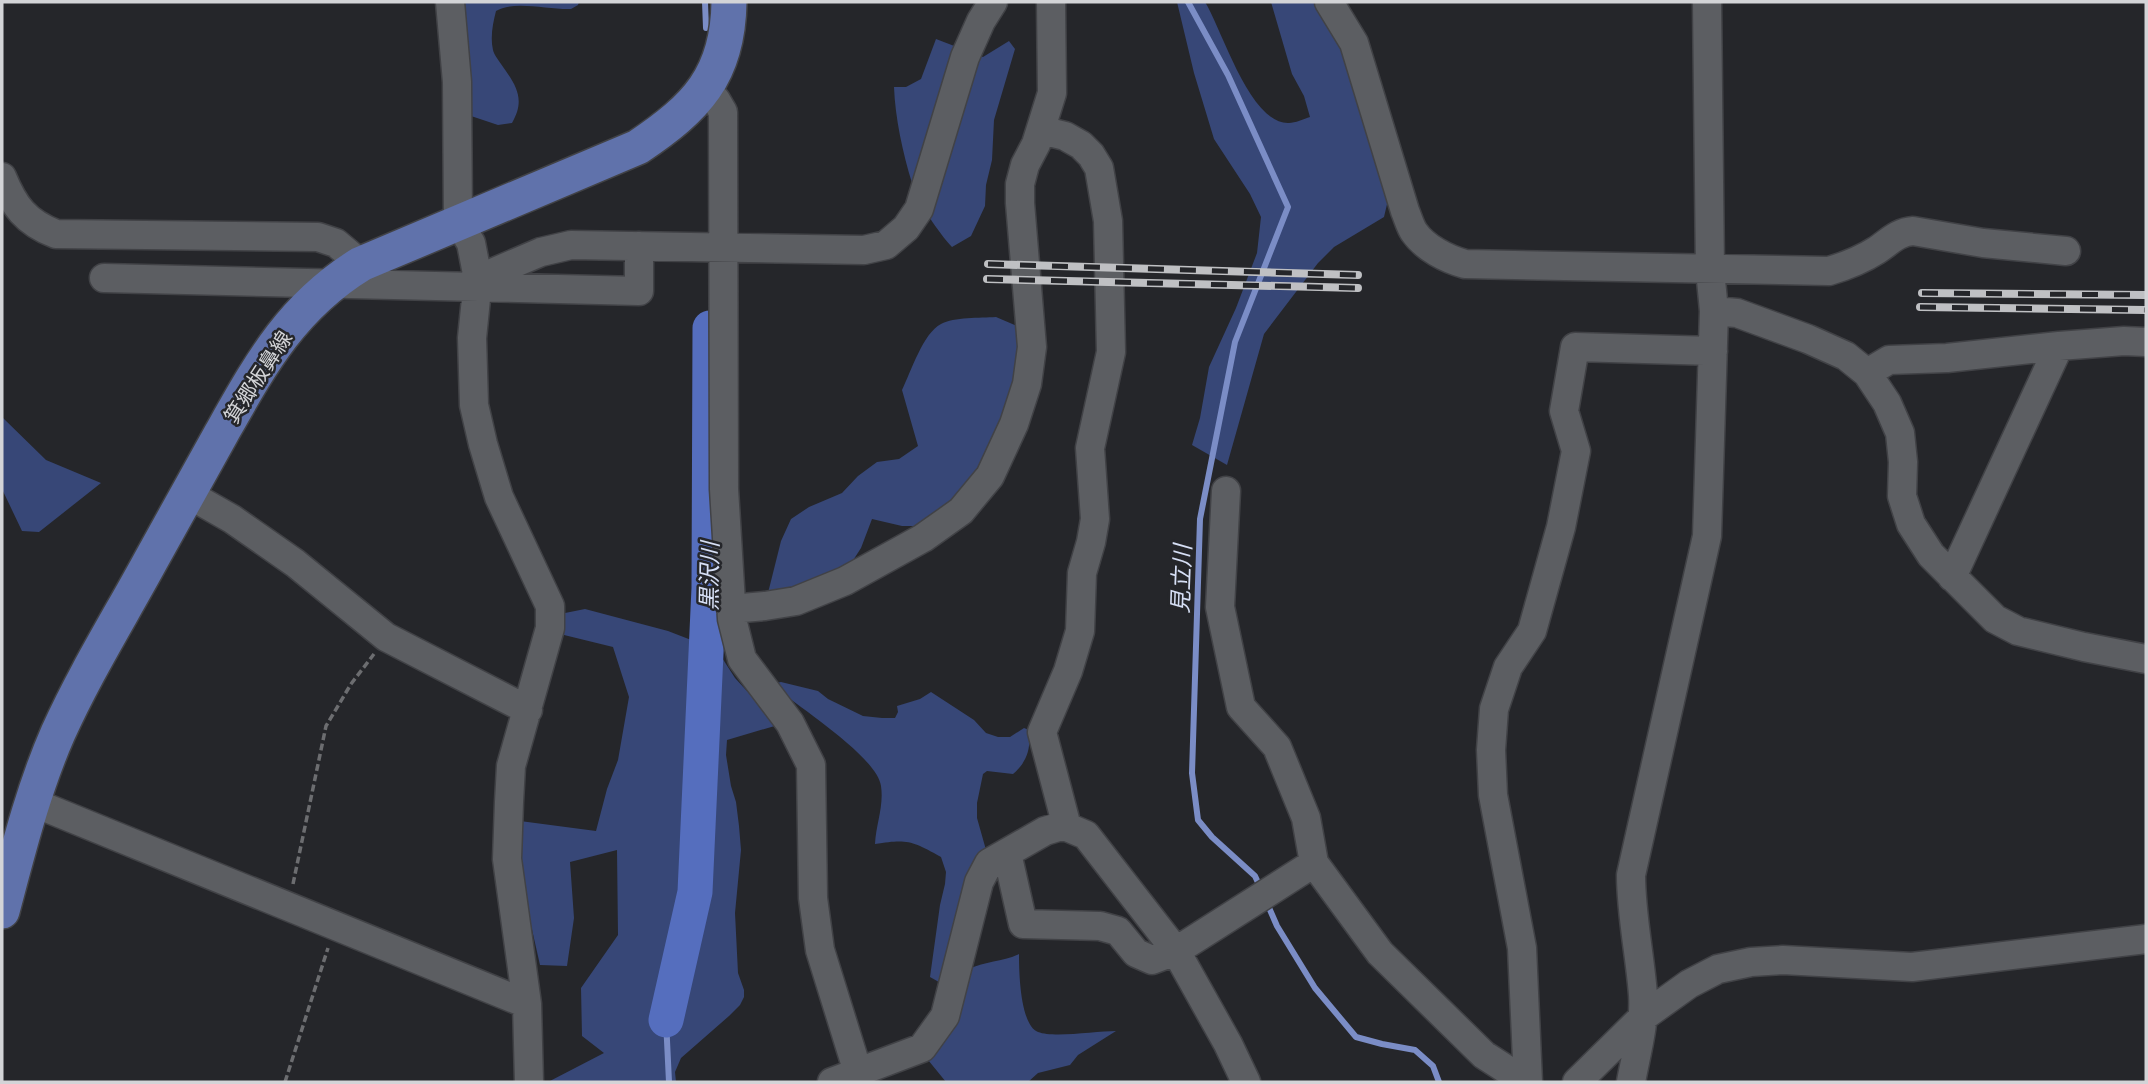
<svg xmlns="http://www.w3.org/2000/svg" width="2148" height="1084" font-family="'Archivo Narrow','Noto Sans JP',sans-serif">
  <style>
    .green { fill: #374777 }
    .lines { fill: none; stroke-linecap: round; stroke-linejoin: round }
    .stream { stroke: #7b8dc6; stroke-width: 6 }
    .river { stroke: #556ebe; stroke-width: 35 }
    .minor-casing { stroke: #414246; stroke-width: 31 }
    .major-casing { stroke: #414246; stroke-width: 38 }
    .path { stroke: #6c6d70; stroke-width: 3.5; stroke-dasharray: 7 3.5; stroke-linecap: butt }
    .minor { stroke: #5c5e62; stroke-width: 28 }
    .major { stroke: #6072ab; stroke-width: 35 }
    .rail-casing { stroke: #bfc0c3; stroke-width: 8 }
    .rail { stroke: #25262a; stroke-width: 5; stroke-dasharray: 16; stroke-linecap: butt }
    .labels { text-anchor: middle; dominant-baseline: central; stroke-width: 5; stroke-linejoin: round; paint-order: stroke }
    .street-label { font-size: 21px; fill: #d3d4d7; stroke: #25262a }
    .water-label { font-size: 23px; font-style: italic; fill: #d6dff5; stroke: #25262a }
  </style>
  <rect width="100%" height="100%" fill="#25262a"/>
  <path class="green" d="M458 2H579L578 5 571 9C550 10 513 0 496 11 493 23 490 37 493 50 494 55 498 59 501 64 516 85 526 99 512 123L498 125 468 115Z
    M1177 2H1205C1222 29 1250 125 1289 123 1295 123 1304 119 1310 117L1304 96 1292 74 1271 2H1314L1340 43 1362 112 1373 157 1388 200 1384 217 1334 247 1318 263 1264 334 1227 465 1192 445 1200 418 1209 367 1236 308 1257 253 1261 217 1250 194 1214 139 1194 73Z
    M936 39 983 57 1009 41 1015 49 994 120 992 160 986 185 985 206 971 236 952 247C938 232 918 202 912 183 903 154 895 117 894 87H906L921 79Z
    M996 317 1017 326 1020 333 1008 419 979 473 944 512 924 526H902L872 519 861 548 850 565 766 601 781 541 791 519 809 507 842 493 858 476 877 462 899 459 918 446 902 390C911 372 923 333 941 324 954 317 980 318 996 317Z
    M2 417 46 460 101 483 39 532 22 531 2 489Z
    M585 609 668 631 717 650 735 678 778 725 727 740 726 755 731 786 736 802 739 826 741 850 735 913 738 973 744 990V997L740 1005 729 1016 681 1058 675 1072 676 1082H548L604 1053 582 1036 581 988 618 935 617 850 570 862 574 918 567 966 540 965 517 863 520 821 596 831 607 789 618 760 629 697 613 647 560 634 565 613Z
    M781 682 818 691 828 699 863 716 882 718H895L898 712 897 706 920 699 931 692 974 720 986 733 998 737H1010L1024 728 1029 730C1031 749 1027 762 1013 774L987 771 983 774 977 803V818L988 857 946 986 930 977 940 905 945 884 946 872 941 857C912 841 908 839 875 844 876 824 884 806 881 786 877 757 800 708 776 688V683Z
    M1019 954C1019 971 1020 1025 1038 1032 1054 1038 1097 1031 1116 1031L1078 1055 1070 1065 1038 1073 1028 1082H946L924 1055 969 969C985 961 1003 962 1019 954Z"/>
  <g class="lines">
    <path class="stream" d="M705 2 706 28
      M1188 2 1228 75 1288 207 1235 342 1200 519 1192 773 1198 820 1212 837 1255 876 1261 889
      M1267 903 1277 926 1315 988 1356 1037 1382 1044 1415 1050 1433 1066 1439 1082
      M666 1020 669 1082"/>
    <path class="river" d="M666 1020 695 892 709 588 710 328"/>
    <g class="minor-casing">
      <path id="minor" d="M450 2 457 82 458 222 471 243 478 279 472 338 474 405 483 444 499 497 550 606V628L511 766 509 802 507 859 527 1004 529 1082
        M1329 2 1354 43 1405 211C1408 218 1410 226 1414 232 1425 248 1447 259 1465 264L1829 271C1846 266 1863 259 1877 250 1889 242 1898 232 1913 231L1983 243 2066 251
        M703 92 716 100 723 112 724 489 732 619 742 659 790 723 811 765 813 898 820 950 861 1082
        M1041 130 1065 136 1081 145 1091 155 1099 168 1108 221 1111 352 1090 448 1095 519 1091 542 1082 573 1080 631 1068 671 1042 732 1067 827
        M2 177C14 206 25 222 56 234L318 237 336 243 361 264
        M104 278 639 291V246
        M478 279 541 252 571 245 864 250 886 245 906 228 919 209 965 57 981 21 993 2
        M1714 311 1737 313 1808 339 1846 356 1867 373 1887 403 1900 433 1903 462 1902 496 1911 524 1931 555 1995 619 2018 631 2084 647 2146 659
        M1867 373 1889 360 1947 358 2059 346 2124 341 2146 342
        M1226 491 1220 607 1241 707 1277 747 1306 818 1314 863 1380 953 1484 1055 1526 1082
        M188 494 232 519 295 563 386 637 528 710
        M1952 577 2059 346
        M731 609 765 606 796 601 845 581 923 538 961 511 990 476 1014 424 1027 384 1032 347 1020 203V184L1025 165 1036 144 1052 93 1051 2
        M32 802 527 1004
        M1007 853 1023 924 1100 926 1118 931 1136 953 1152 960 1176 951 1314 863
        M832 1082 922 1048 945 1016 979 882 989 863 1045 831 1058 827H1067L1086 835 1176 951 1228 1044 1246 1082
        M1528 1082 1522 948 1493 795 1491 750 1494 709 1508 667 1532 631 1561 527 1576 451 1564 411 1575 347 1713 351
        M1577 1082 1643 1017 1689 984 1718 969 1751 962 1783 960 1912 967 2146 939
        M1631 1082C1636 1054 1645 1024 1643 995 1640 955 1631 915 1631 875L1707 536 1714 311 1710 270 1707 2"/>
    </g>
    <g class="major-casing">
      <path id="major" d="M2 911C18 851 33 790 58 733 85 673 120 617 151 560 174 518 198 476 221 434 260 365 291 307 361 264L638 147C696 108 728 76 729 2"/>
    </g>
    <path class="path" d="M293 884 326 726 351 684 374 654
      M285 1082 328 948"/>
    <use href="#minor" class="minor"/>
    <use href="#major" class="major"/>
    <g class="rail-casing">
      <path id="rail" d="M988 264 1358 275
        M987 279 1358 288
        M1922 293 2146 295
        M1920 307 2146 310"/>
    </g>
    <use href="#rail" class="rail"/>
  </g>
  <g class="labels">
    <g class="street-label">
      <text transform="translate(258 377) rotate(-57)">箕郷板鼻線</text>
    </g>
    <g class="water-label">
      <text transform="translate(709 576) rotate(-89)">黒沢川</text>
      <text transform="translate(1181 579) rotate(-88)">見立川</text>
    </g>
  </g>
  <rect width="2148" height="1084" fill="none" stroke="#d3d4d7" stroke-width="7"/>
</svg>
